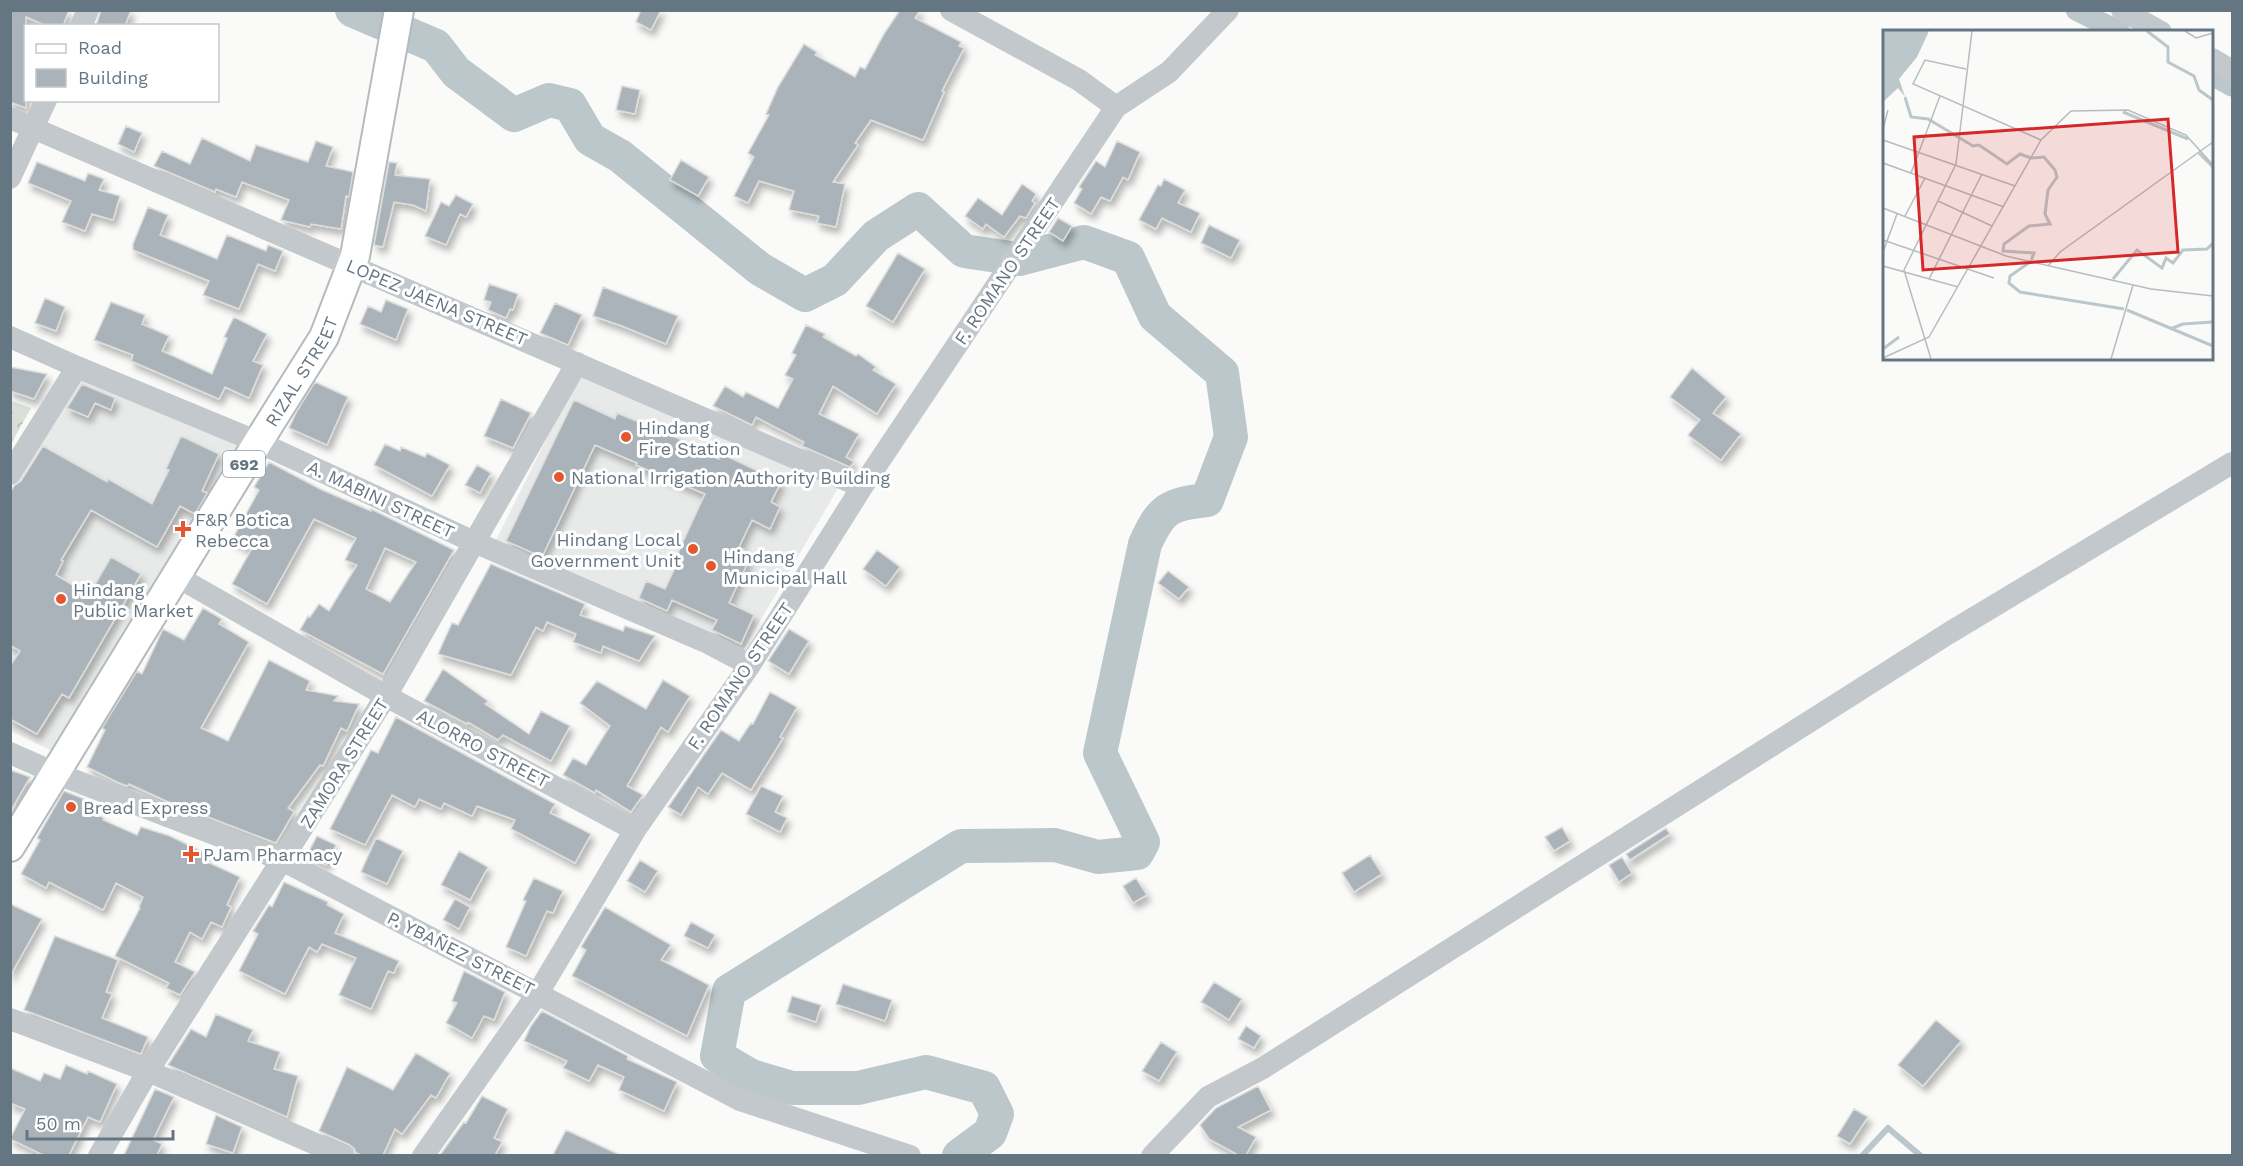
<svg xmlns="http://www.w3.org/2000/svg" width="2243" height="1166" font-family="'Work Sans',sans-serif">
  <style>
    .built { fill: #e8e9e9 }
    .park { fill: url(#park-crowns) }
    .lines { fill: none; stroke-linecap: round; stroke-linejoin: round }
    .stream { stroke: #bbc7cb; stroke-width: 6 }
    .canal { stroke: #bbc7cb; stroke-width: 21 }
    .river { stroke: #bbc7cb; stroke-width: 34 }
    .building { fill: #aab3b9; stroke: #dcdcda; stroke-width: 1.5; fill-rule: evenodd; filter: url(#shadow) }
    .major-casing { stroke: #b5babe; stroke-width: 32 }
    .minor { stroke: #c3c8cc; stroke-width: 22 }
    .major { stroke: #fff; stroke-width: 28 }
    .poi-dot { fill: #e4572e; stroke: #fff; stroke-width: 2 }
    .labels { text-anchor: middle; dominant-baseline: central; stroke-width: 6; stroke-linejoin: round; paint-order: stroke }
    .shield { fill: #fff; stroke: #939fa8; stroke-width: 1.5 }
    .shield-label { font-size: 16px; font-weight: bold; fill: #657683 }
    .street-label { font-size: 18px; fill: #657683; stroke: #fff }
    .poi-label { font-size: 18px; fill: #657683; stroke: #fff; text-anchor: start }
    .inset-river { fill: none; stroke: #bbc7cb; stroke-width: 3 }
    .inset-road { fill: none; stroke: #b5bdc2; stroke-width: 1.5 }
    .view { fill: #d62828; fill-opacity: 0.15; stroke: #d62828; stroke-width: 3 }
    .inset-edge { fill: none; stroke: #657683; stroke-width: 3 }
  </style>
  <defs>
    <pattern id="park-crowns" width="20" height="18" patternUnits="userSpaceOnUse" patternTransform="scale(1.5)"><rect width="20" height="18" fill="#dadfd7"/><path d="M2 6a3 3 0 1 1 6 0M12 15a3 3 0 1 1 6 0" fill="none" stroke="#b4b9b4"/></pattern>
    <filter id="shadow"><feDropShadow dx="3.5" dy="6" stdDeviation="3" flood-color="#0004"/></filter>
  </defs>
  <rect width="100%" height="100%" fill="#fafaf8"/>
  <path class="built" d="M83 369 247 440 56 753 11 731V492Z
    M580 372 840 485 743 650 496 540Z"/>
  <path class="park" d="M11 401 31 408 11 444 10 401Z"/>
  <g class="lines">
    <path class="stream" d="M1862 1156 1888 1128 1921 1156"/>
    <path class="canal" d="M2076 10 2120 32
      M2212 75 2232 86"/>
    <path class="river" d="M352 10 436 46 456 72 514 115 549 100 570 105 590 139 620 156 760 269 805 295 835 280 876 236 918 209 964 251 1011 258
      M959 1156 990 1133 997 1114 984 1088 926 1072 858 1088H792L751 1076 717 1056 729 991 961 846 1055 845 1098 857 1137 853 1143 842 1100 753 1145 544C1161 509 1168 504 1207 500L1231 437 1222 373 1155 316 1128 258 1084 242 1019 259"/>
  </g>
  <path class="building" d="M10 10H69L63 26H47L26 17V108L10 102Z
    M101 10H131L125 26H96Z
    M641 10H661L651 30 636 22Z
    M900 10H920L915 18 961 42 959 46 964 48 942 91 944 92 923 140 871 120 855 143 858 145 833 182 845 184 836 227 817 223 819 216 789 210 794 191 759 181 748 203 734 196 754 157 748 153 769 115 766 114 778 87 804 44 817 52 815 55 855 77 860 67 865 69 884 34Z
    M622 86 640 90 635 114 616 110Z
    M126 126 142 133 134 152 118 144Z
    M202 138 250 161 256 145 308 162 316 141 333 147 326 166 353 172 349 197 346 196 341 229 311 224 310 227 281 220 289 200 242 182 236 197 216 189 215 192 213 191 154 166 162 151 190 164Z
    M1117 141 1140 152 1128 180 1123 177 1110 201 1101 197 1091 214 1074 203 1082 189 1079 187 1096 161 1105 167Z
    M681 160 709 177 698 196 670 180Z
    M37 162 85 181 88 173 104 179 99 190 120 196 113 220 92 214 85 231 62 222 71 201 28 183Z
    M389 162 397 163 395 175 430 179 426 211 413 205 394 202 383 247 374 245Z
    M1164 179 1185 190 1178 203 1200 213 1191 232 1162 218 1156 229 1139 220 1158 185 1161 186Z
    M1022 184 1036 194 1032 201 1035 203 1026 218 1020 216 1004 237 986 224 983 229 965 216 978 198 1002 215Z
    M456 195 473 204 466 217 460 214 446 245 425 236 441 202 449 206Z
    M148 207 168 215 160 235 217 259 227 235 266 251 268 245 283 251 275 271 258 264 239 309 203 295 209 281 133 250V244Z
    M1058 218 1072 226 1063 241 1049 232Z
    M1209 225 1240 240 1231 258 1201 243Z
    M898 253 925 269 893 322 866 306Z
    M489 284 518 294 513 310 510 309 506 318 488 310 491 302 484 300Z
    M603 287 678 316 666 344 622 326 593 316Z
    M45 298 65 307 56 331 35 323Z
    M386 300 408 309 396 340 360 324 368 306 381 312Z
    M111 302 145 315 142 324 169 336 162 351 212 374 227 338 224 337 234 317 267 334 253 361 263 365 249 398 225 387 219 399 131 361 133 355 94 340Z
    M555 303 582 315 568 345 540 333Z
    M806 325 825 334 823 337 856 356 858 354 876 367 873 370 896 384 877 414 833 386 819 414 859 434 846 457 854 462 850 467 802 446 804 442 756 417 752 425 713 406 725 386 743 397 746 392 778 408 793 379 785 375 796 355 792 353Z
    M10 367 47 374 34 399 10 391Z
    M1692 368 1726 397 1713 413 1741 434 1721 460 1688 435 1700 420 1670 397Z
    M315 382 348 397 327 445 289 428 297 411Z
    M82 384 115 398 111 410 95 403 88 417 67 408Z
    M501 399 531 413 513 448 484 436Z
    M574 400 615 419 617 413 687 442 686 445 719 459 722 454 781 482 771 502 780 507 770 529 752 520 739 547 744 550 741 557 749 560 729 603 754 615 741 644 712 630 717 620 672 600 667 611 639 598 646 581 665 589 680 557 677 555 705 494 636 465 637 463 595 445 542 557 506 541Z
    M181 436 219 454 202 491 207 493 195 514 180 506 157 547 91 510 61 560 63 561 56 575 89 595 111 557 141 574 69 698 62 694 37 734 10 719V666L20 651 10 645V493L14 486 21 481 43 446 107 482 108 479 152 504 169 470 166 469Z
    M385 444 400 451 401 447 425 457 427 453 450 465 432 496 374 465Z
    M269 462 320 489 371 511V509L454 550 383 674 300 630 308 616 310 617 319 604 329 611 357 565 345 560 356 538 314 519 267 604 232 584 251 550 232 540 259 490 254 487ZM385 548 416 562 390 602 366 589Z
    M477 465 491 473 480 493 465 485Z
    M877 550 900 567 886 586 863 569Z
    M491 564 585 604 580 615 623 631 625 626 655 636 639 661 603 646 601 653 573 642 576 634 547 622 543 631 536 627 511 675 438 654 452 623 458 625Z
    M1168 571 1189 587 1179 599 1158 583Z
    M203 608 222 619 219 624 249 642 201 728 228 741 269 660 310 681 306 690 338 696 334 701 359 704 347 731 341 728 323 766 320 765 288 808 294 812 276 843 164 800 129 784 127 786 117 782 87 767 105 730 102 728 137 671 142 674 163 629 184 640Z
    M789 629 809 641 789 674 768 661Z
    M443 669 488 701 485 704 529 734 541 711 570 726 551 761 503 735 498 740 468 722 467 724 424 701Z
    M663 680 690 696 668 732 661 727 627 786 643 795 631 812 596 790 595 793 563 775 573 758 586 765 610 726 580 703 597 681 646 709Z
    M770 692 797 707 780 737 783 738 751 790 722 773 708 794 698 787 681 815 668 807 721 730 739 741 751 723 753 724Z
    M396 717 555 804 550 813 591 834 575 863 511 829 515 820 477 806 472 816 444 803 441 809 419 799 415 807 392 795 365 845 330 829 371 750 378 753Z
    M10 770 30 777 10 812Z
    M761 786 783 796 775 812 787 818 780 832 746 814Z
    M64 791 97 804 92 812 104 818 103 820 137 835 141 827 170 836 207 854 203 860 240 877 227 905 231 907 222 927 211 922 202 939 190 932 175 962 195 972 180 995 166 988 169 983 115 956 140 908 139 907 143 897 116 883 103 910 49 882 46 888 21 874 40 840 37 838Z
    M1562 827 1570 841 1554 851 1545 837Z
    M1666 828 1670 834 1630 860 1626 854Z
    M317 836 336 845 326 865 307 855Z
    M376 838 403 851 387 884 361 872Z
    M459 851 488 867 470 900 441 885Z
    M1370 855 1382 874 1354 892 1342 873Z
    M1622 857 1632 873 1619 882 1609 865Z
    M640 860 658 871 645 892 627 881Z
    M534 878 563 891 553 913 547 911 526 956 506 947 526 901 523 900Z
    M1136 878 1147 895 1133 903 1123 886Z
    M284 882 328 902 327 905 344 914 335 933 399 961 394 973 388 971 371 1009 339 995 356 958 322 944 317 952 309 947 285 994 239 971 258 934 253 931 269 905 272 907Z
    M455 899 470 907 459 929 443 920Z
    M10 904 42 919 10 976Z
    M605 907 671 945 661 960 709 985 687 1036 572 976 586 950 581 947Z
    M691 922 715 935 708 948 684 936Z
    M55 936 118 960 106 992 112 994 102 1018 148 1037 141 1054 24 1010Z
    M464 971 505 992 494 1020 484 1016 472 1038 446 1023 457 1003 452 1001Z
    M1214 982 1242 999 1229 1020 1201 1002Z
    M843 984 892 1000 885 1021 836 1004Z
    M792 996 821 1005 816 1022 787 1012Z
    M542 1011 628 1056 627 1059 677 1082 664 1111 619 1090 624 1077 598 1065 589 1081 563 1068 567 1061 524 1041 531 1026Z
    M216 1014 253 1030 248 1041 280 1052 274 1069 298 1076 287 1117 168 1065 191 1029 206 1037Z
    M1936 1020 1961 1041 1923 1086 1898 1065Z
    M1246 1026 1261 1036 1254 1048 1238 1039Z
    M1161 1042 1177 1052 1159 1081 1142 1071Z
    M416 1053 450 1073 436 1098 431 1095 402 1134 395 1129 383 1155H362L356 1153 354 1148 348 1144 319 1131 347 1067 393 1090Z
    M66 1065 87 1074 88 1071 117 1084 100 1122 88 1117 69 1155H43L10 1139 25 1109 10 1103V1068L40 1081 44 1073 60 1079Z
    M1258 1086 1271 1110 1238 1127 1256 1137 1246 1155H1238L1209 1139 1200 1125 1216 1108Z
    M155 1089 174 1097 153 1140 162 1144 157 1155H124Z
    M482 1096 508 1109 494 1138 502 1142 495 1155H440L464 1122 466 1123Z
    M1854 1109 1868 1117 1850 1144 1837 1136Z
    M216 1115 242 1127 233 1153 206 1144Z
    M566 1130 620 1155H553Z"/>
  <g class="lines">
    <g class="major-casing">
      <g id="major">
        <path id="s1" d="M10 847 258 442 324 337 355 256 399 10"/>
      </g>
    </g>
    <path class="minor" d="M951 10 1079 80 1116 107
      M2122 10 2161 32
      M81 26 88 10
      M2212 59 2232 71
      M10 118 862 487
      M10 178 46 100
      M10 337 77 367 258 442 474 542 708 643 750 665
      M10 474 77 367
      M176 576 386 696 635 830
      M10 753 55 773 282 860 740 1100 910 1156
      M10 1019 148 1071 343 1156
      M99 1156 148 1071 386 696 577 363
      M423 1156 538 993 635 830 750 665 862 487 1116 107 1169 72 1228 10
      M1152 1156 1208 1097 1263 1068 1949 633 2232 463"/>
    <use href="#major" class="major"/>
  </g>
  <g class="poi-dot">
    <circle cx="626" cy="437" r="6"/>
    <circle cx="559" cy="477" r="6"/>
    <path d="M180 520h6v6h6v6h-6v6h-6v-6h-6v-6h6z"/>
    <circle cx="693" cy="549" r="6"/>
    <circle cx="711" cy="566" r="6"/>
    <circle cx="61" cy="599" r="6"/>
    <circle cx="71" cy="807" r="6"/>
    <path d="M188 845h6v6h6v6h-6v6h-6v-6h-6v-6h6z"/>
  </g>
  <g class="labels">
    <rect class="shield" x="223" y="451" width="42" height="26" rx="4.5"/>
    <g class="shield-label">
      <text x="244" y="464">692</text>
    </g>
    <g class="street-label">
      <text transform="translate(1007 271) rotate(-56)">F. ROMANO STREET</text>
      <text transform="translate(437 302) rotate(23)">LOPEZ JAENA STREET</text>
      <text stroke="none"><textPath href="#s1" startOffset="558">RIZAL STREET</textPath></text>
      <text transform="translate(381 499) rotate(25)">A. MABINI STREET</text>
      <text transform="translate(740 676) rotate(-56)">F. ROMANO STREET</text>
      <text transform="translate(483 748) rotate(28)">ALORRO STREET</text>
      <text transform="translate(344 763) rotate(-58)">ZAMORA STREET</text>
      <text transform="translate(461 953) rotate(27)">P. YBAÑEZ STREET</text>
    </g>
    <g class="poi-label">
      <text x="638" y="427">Hindang<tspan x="638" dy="21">Fire Station</tspan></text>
      <text x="571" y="477">National Irrigation Authority Building</text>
      <text x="195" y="519">F&amp;R Botica<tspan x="195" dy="21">Rebecca</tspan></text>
      <text x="681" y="539" text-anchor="end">Hindang Local<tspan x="681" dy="21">Government Unit</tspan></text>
      <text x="723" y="556">Hindang<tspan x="723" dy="21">Municipal Hall</tspan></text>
      <text x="73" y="589">Hindang<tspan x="73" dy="21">Public Market</tspan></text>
      <text x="83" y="807">Bread Express</text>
      <text x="203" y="854">PJam Pharmacy</text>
    </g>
  </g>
  <g transform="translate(1883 30)">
    <rect width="330" height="330" fill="#fafaf8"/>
    <path d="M0 1H46L34 27 16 49 22 67 15 58 0 72Z" fill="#bbc7cb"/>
    <path class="inset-river" d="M264 1 285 17V32L311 46 316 60 330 70M22 67 28 87 45 89 90 116 96 115 124 134 137 124 148 128M240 82 305 109M316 123 330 137M148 231 151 223 120 221 121 214 146 196 167 194 162 184 165 160 174 147 172 140 161 127 148 128M147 232 127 246 126 253 137 262 241 279M230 249 254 220 279 238 283 228 290 233 300 220 324 219 330 213M244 280 330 316M287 299 300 294 330 292M0 319 16 307"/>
    <path class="inset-road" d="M302 1 313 8 330 3M83 39 42 30 30 54 158 110M0 99 5 80M0 110 132 156M0 133 121 177M28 143 57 66M55 171 109 196M0 178 123 226 268 259 330 266M22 186 42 148M0 210 111 248M0 222 14 184M0 236 75 257M165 236 177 222 330 112M46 249 99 144M0 328 46 307 158 110 188 81 245 80 303 105 330 135M48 329 21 240 73 134 89 1M228 329 250 255"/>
    <path class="view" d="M285 89 295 222 40 240 31 107Z"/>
    <rect width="330" height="330" class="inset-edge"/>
  </g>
  <rect width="2243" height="1166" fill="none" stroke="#657683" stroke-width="24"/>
  <rect x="24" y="24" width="195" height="78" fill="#ffffff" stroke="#c1c8cd" stroke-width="1.5"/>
  <rect x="36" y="44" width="30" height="9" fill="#ffffff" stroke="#c1c8cd" stroke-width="1.5"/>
  <text x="78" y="54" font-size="18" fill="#657683">Road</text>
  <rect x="36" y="69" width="30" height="18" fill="#aab3b9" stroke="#c1c8cd" stroke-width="1.5"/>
  <text x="78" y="84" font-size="18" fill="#657683">Building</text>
  <path d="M27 1130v9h146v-9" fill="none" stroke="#657683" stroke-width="3"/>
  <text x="36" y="1130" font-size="18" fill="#657683" stroke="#ffffff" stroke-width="4.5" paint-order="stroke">50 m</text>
</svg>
